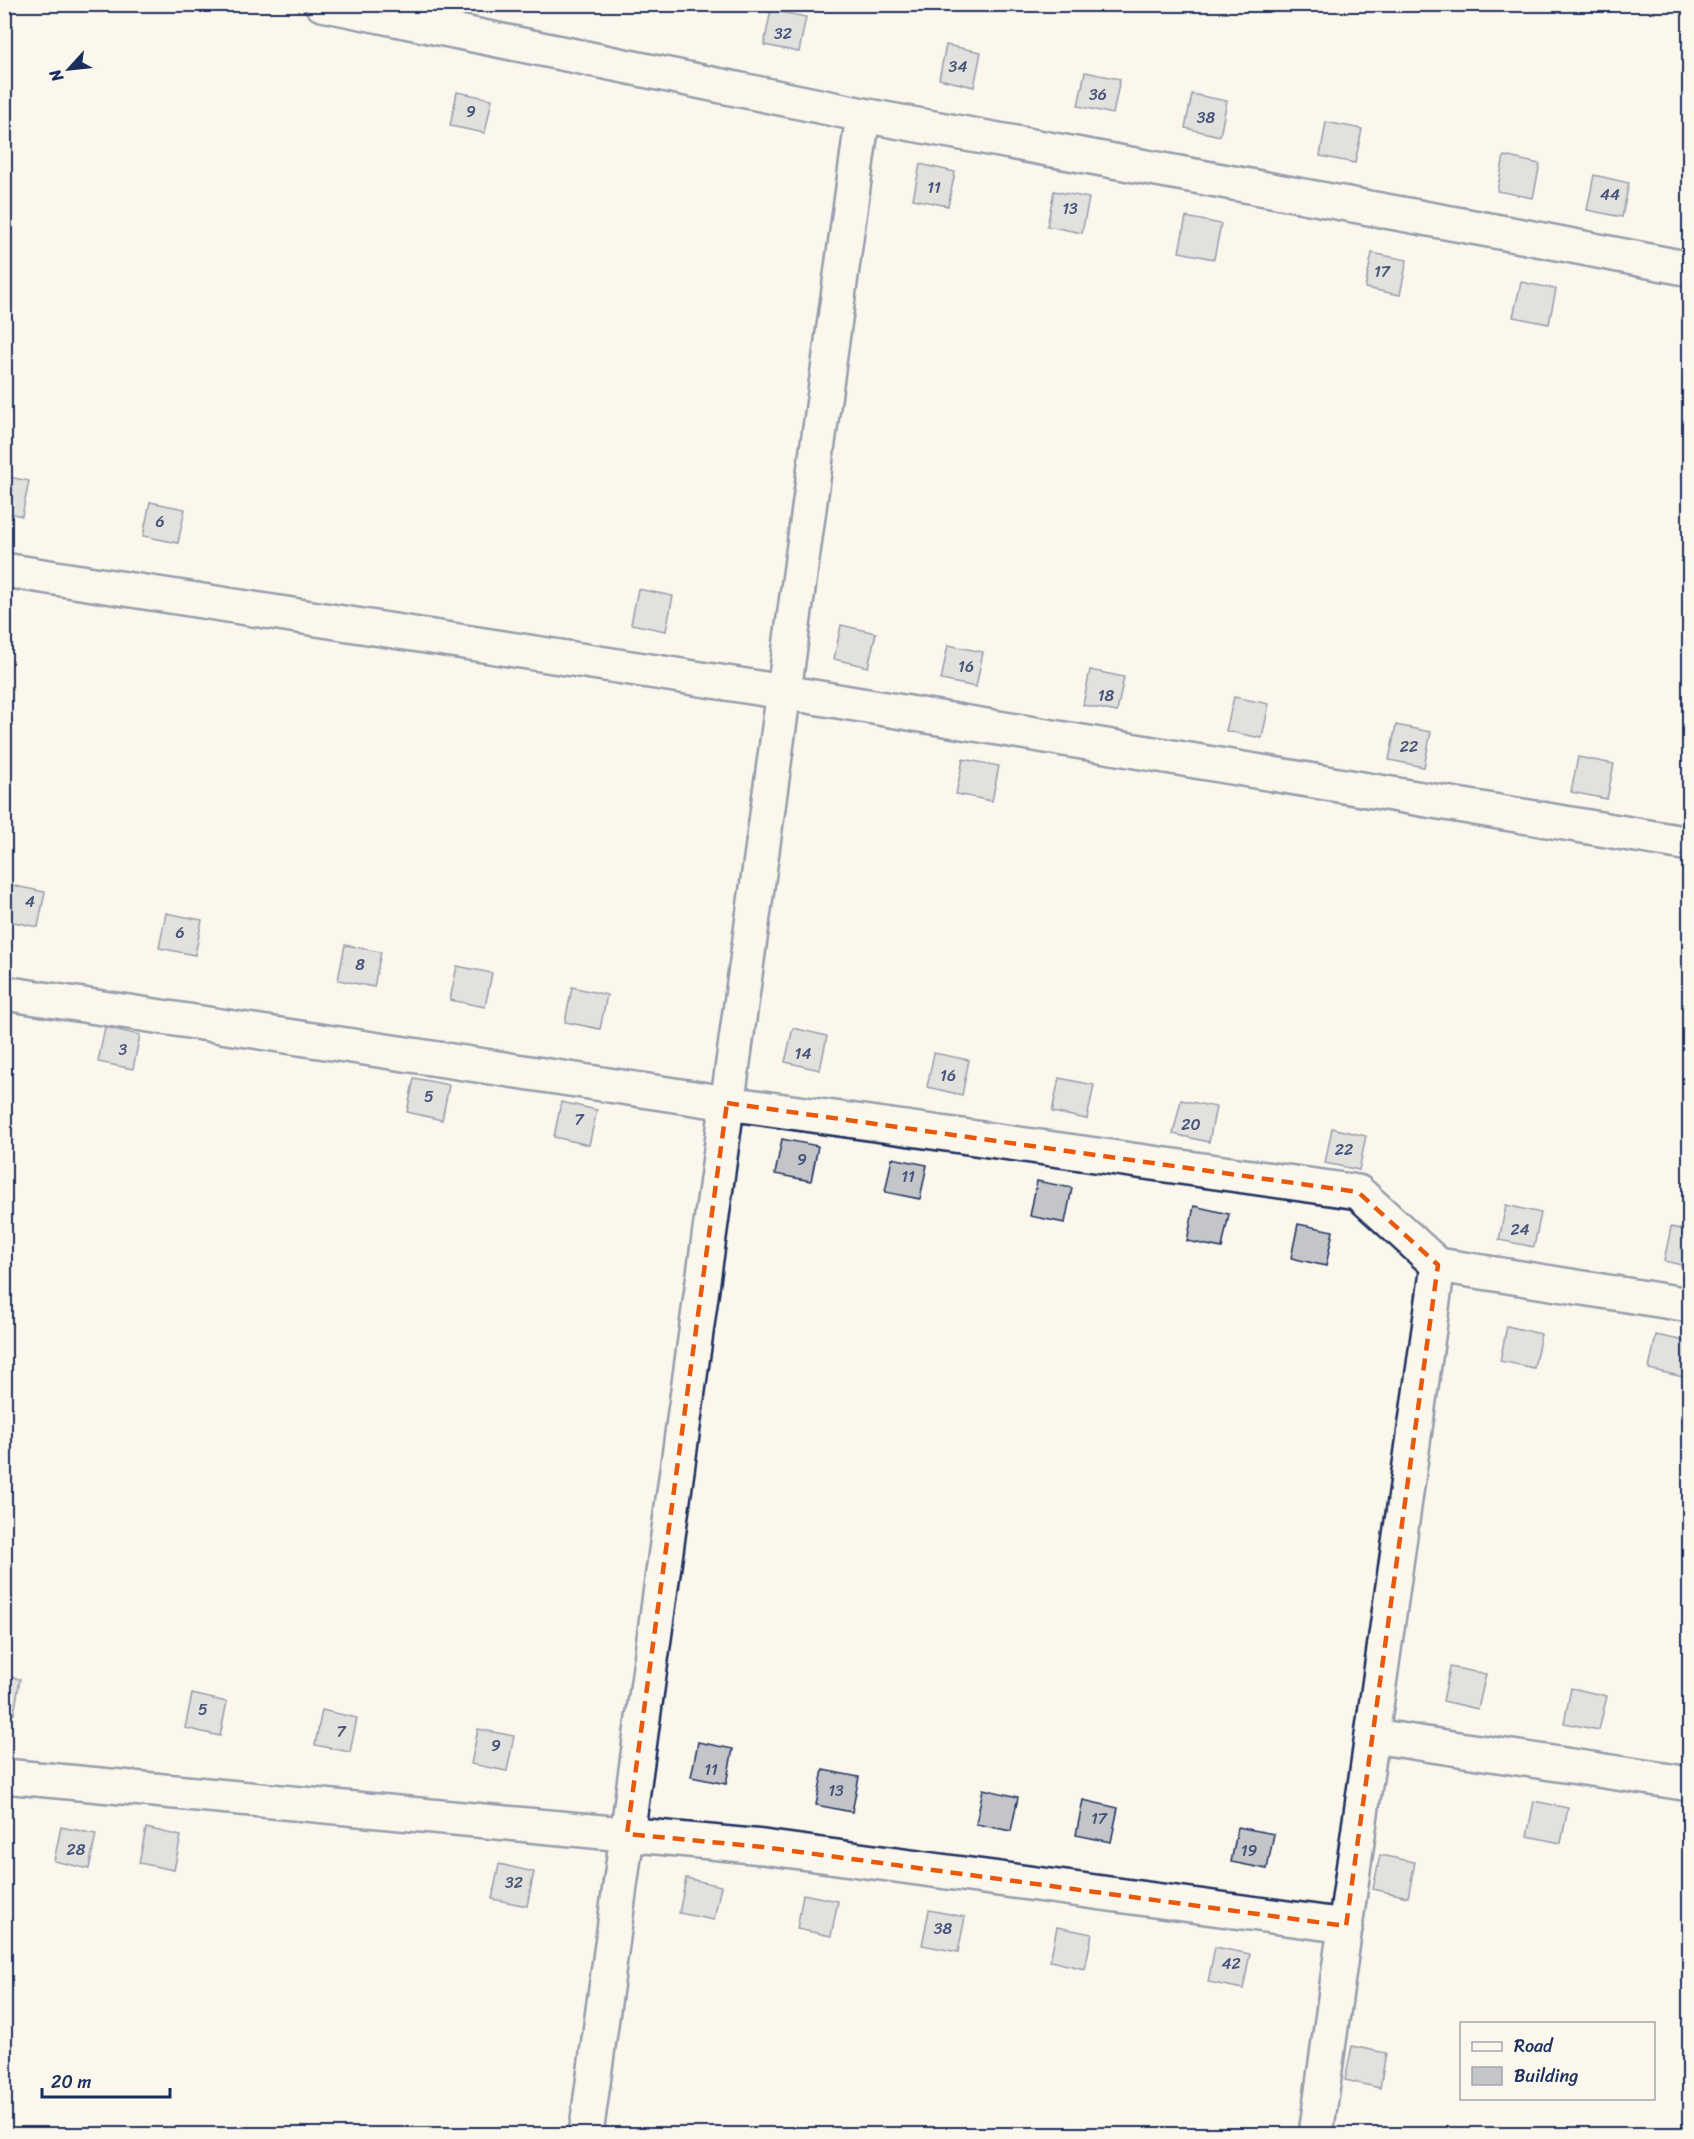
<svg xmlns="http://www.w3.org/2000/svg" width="1694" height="2139" font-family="Sriracha,sans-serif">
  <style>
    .building { fill: #c3c5c9; stroke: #1b2f5e; stroke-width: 1.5 }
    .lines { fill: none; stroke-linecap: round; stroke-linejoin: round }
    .minor-casing { stroke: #1b2f5e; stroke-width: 38 }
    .minor { stroke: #fbf7ec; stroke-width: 33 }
    .marked { fill: none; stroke: #e8590c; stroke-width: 4.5; stroke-dasharray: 12 8; stroke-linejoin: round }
    .labels { text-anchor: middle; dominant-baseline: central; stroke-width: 4.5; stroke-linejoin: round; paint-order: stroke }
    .number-label { font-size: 16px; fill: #455479 }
  </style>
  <rect width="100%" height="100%" fill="#fbf7ec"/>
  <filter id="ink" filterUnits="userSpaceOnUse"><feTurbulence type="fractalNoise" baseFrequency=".0167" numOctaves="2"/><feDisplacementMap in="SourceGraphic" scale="12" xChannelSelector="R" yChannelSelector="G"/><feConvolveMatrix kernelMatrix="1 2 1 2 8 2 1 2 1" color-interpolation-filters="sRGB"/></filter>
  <g filter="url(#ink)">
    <path class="building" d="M561 4H584L583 9Z
      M771 10 806 17 799 52 764 45Z
      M946 45 981 52 974 87 939 79Z
      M1085 72 1120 79 1113 114 1078 106Z
      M457 92 492 99 485 133 450 126Z
      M1192 94 1227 101 1220 136 1185 128Z
      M1326 122 1362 129 1355 163 1320 156Z
      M1504 156 1540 164 1533 198 1497 191Z
      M920 164 955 172 948 206 913 199Z
      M1594 175 1629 183 1622 217 1587 210Z
      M1054 191 1089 198 1082 233 1047 226Z
      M1186 217 1221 224 1214 259 1179 252Z
      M1372 253 1407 260 1400 295 1365 288Z
      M1521 282 1556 289 1549 324 1513 317Z
      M4 476 29 481 22 516 4 512Z
      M150 502 185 509 178 543 143 536Z
      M638 589 673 596 666 631 631 624Z
      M841 625 876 633 868 667 834 659Z
      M948 645 983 652 976 687 941 680Z
      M1090 670 1124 677 1117 712 1083 705Z
      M1234 697 1269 704 1262 738 1226 731Z
      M1396 725 1431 732 1424 767 1389 760Z
      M1578 757 1614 764 1607 799 1571 792Z
      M963 759 999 766 992 801 956 794Z
      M10 885 45 892 38 927 4 920Z
      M166 913 202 920 195 955 159 948Z
      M345 945 381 952 374 987 338 980Z
      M457 966 492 973 485 1007 450 1000Z
      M572 987 607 995 600 1029 565 1022Z
      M105 1027 140 1035 133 1069 98 1062Z
      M793 1028 827 1036 820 1070 785 1062Z
      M934 1053 969 1060 962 1095 927 1087Z
      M414 1078 449 1085 442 1120 407 1112Z
      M1059 1078 1094 1085 1087 1119 1052 1112Z
      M1181 1100 1216 1107 1209 1142 1173 1134Z
      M561 1102 597 1110 589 1145 554 1137Z
      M1332 1128 1366 1136 1359 1170 1325 1163Z
      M782 1139 818 1146 811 1181 775 1174Z
      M892 1158 927 1165 920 1199 885 1192Z
      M1037 1181 1072 1188 1065 1223 1030 1216Z
      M1506 1205 1541 1213 1534 1247 1499 1240Z
      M1194 1206 1229 1214 1222 1248 1187 1241Z
      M1298 1224 1333 1231 1326 1266 1291 1258Z
      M1671 1227 1690 1231V1267L1664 1261Z
      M1507 1326 1541 1334 1534 1368 1500 1361Z
      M1656 1335 1690 1342 1683 1377 1649 1369Z
      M1450 1667 1486 1674 1478 1709 1443 1701Z
      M4 1676 20 1679 14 1714 4 1712Z
      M1571 1688 1607 1696 1599 1730 1564 1723Z
      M192 1694 227 1702 220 1736 185 1728Z
      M322 1710 357 1718 350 1752 315 1745Z
      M478 1729 514 1736 507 1771 471 1764Z
      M698 1742 733 1749 726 1784 691 1777Z
      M823 1770 859 1777 852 1812 816 1805Z
      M983 1789 1018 1797 1011 1831 976 1824Z
      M1083 1800 1118 1808 1111 1842 1076 1835Z
      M1534 1801 1568 1808 1561 1843 1527 1836Z
      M61 1827 96 1834 89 1869 54 1861Z
      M1238 1827 1274 1834 1267 1869 1231 1862Z
      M146 1828 181 1836 174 1870 139 1863Z
      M1380 1855 1415 1862 1408 1897 1373 1889Z
      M499 1864 534 1872 527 1906 492 1899Z
      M686 1878 721 1886 714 1920 679 1913Z
      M803 1894 838 1901 831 1936 797 1929Z
      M929 1910 965 1917 958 1952 922 1945Z
      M1057 1927 1092 1934 1085 1969 1050 1961Z
      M1215 1947 1250 1954 1243 1989 1208 1982Z
      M1352 2046 1386 2053 1380 2088 1345 2080Z"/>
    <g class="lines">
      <g class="minor-casing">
        <path id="minor" d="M322 4 863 115 1527 237 1690 269
          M4 570 784 692 1690 844
          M4 993 727 1103 1358 1192 1438 1265 1690 1305
          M1373 1736 1690 1784
          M4 1776 763 1847 1346 1926
          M586 2134 863 115
          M1316 2134 1438 1265"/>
      </g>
      <use href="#minor" class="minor"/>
    </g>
  </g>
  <path d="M0 0H1694V2139H0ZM727 1103 1358 1192 1438 1265 1346 1926 763 1847 627 1834Z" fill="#fbf7ec" fill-opacity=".55" fill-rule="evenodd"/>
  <path class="marked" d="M727 1103 1358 1192 1438 1265 1346 1926 763 1847 627 1834Z"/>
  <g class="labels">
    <g class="number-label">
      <text x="783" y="33">32</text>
      <text x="958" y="66">34</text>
      <text x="1098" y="94">36</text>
      <text x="471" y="111">9</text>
      <text x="1206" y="117">38</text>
      <text x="934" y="187">11</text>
      <text x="1610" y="194">44</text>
      <text x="1070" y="208">13</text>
      <text x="1382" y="271">17</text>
      <text x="160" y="521">6</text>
      <text x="966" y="666">16</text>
      <text x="1106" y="695">18</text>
      <text x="1409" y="746">22</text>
      <text x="30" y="901">4</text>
      <text x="180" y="932">6</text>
      <text x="360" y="964">8</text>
      <text x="123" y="1049">3</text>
      <text x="803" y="1053">14</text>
      <text x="948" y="1075">16</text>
      <text x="429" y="1096">5</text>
      <text x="579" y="1119">7</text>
      <text x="1191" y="1124">20</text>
      <text x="1344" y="1149">22</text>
      <text x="802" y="1159">9</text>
      <text x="908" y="1176">11</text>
      <text x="1520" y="1229">24</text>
      <text x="203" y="1709">5</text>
      <text x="341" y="1731">7</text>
      <text x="496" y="1745">9</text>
      <text x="711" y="1769">11</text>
      <text x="836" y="1790">13</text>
      <text x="1099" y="1818">17</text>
      <text x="76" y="1849">28</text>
      <text x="1249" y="1850">19</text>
      <text x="514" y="1882">32</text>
      <text x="943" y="1928">38</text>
      <text x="1231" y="1963">42</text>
    </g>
  </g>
  <rect width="1694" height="2139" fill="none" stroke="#fbf7ec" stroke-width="24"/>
  <rect x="12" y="12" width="1670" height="2115" fill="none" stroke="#1b2f5e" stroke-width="2" filter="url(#ink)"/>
  <rect x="1460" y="2022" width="195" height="78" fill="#fbf7ec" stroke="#a1a7b3" stroke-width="1.5"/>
  <rect x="1472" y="2042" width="30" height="9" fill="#fbf7ec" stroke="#a1a7b3" stroke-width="1.5"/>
  <text x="1514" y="2052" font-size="18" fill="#1b2f5e">Road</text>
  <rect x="1472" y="2067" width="30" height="18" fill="#c3c5c9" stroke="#a1a7b3" stroke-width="1.5"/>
  <text x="1514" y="2082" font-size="18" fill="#1b2f5e">Building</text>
  <g transform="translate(69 69) rotate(243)" stroke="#fbf7ec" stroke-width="4.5" paint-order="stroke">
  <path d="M0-4.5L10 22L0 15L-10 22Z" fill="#1b2f5e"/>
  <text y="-9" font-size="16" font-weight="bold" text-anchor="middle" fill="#1b2f5e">N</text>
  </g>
  <path d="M42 2088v9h128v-9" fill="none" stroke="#1b2f5e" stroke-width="3"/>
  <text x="51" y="2088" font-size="18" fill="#1b2f5e" stroke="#fbf7ec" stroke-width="4.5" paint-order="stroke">20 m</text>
</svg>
